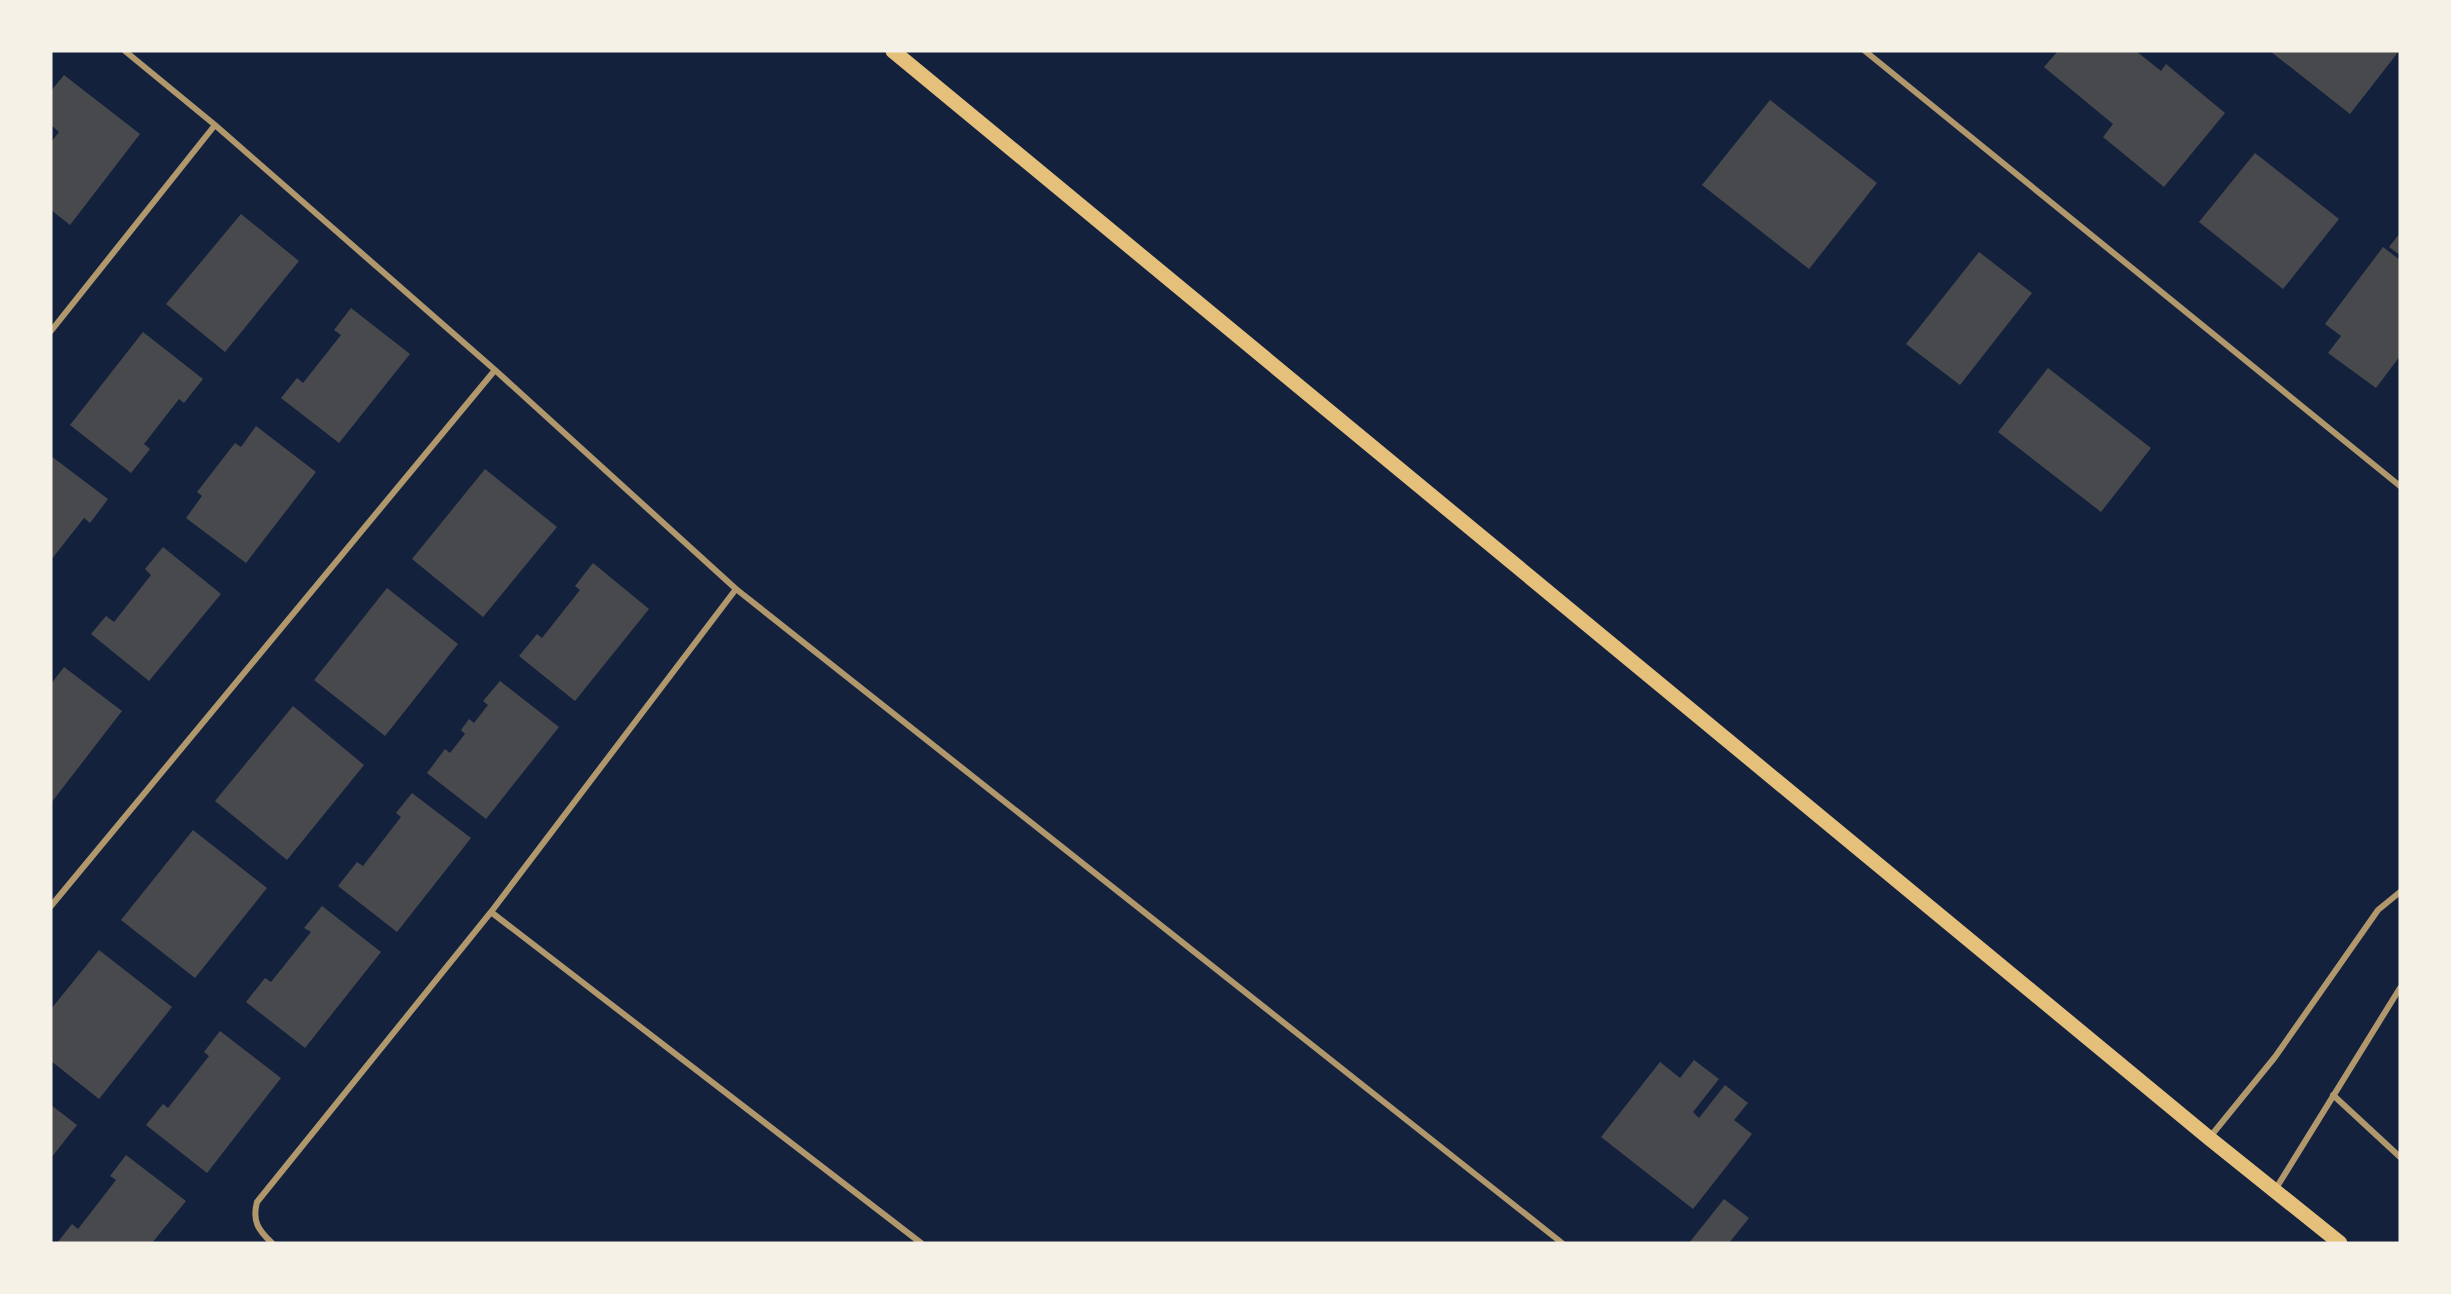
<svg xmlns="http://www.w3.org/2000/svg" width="2451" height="1294" font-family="Helvetica,sans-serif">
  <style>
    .building { fill: #48494c }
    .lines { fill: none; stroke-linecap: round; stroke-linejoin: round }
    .minor { stroke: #b1986c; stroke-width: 6 }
    .primary { stroke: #e5c07b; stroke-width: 15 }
  </style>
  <rect width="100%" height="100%" fill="#14213d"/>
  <path class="building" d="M2058 51H2136L2161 71 2166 64 2225 113 2164 187 2103 137 2113 124 2044 67Z
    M2270 51H2399L2350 114Z
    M64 75 140 134 70 225 51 210V142L59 132 51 125V91Z
    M1770 100 1877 183 1809 269 1702 185Z
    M2255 153 2339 219 2283 289 2199 222Z
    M241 214 299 261 225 352 166 304Z
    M2400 233V255L2389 247Z
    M2383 247 2400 260V356L2376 388 2328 353 2341 336 2325 324Z
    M1979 252 2032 293 1960 385 1906 344Z
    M351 308 410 354 339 443 281 398 297 378 303 383 341 335 334 330Z
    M143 332 203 379 184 403 179 399 144 444 150 449 131 473 70 425Z
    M2048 368 2151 448 2101 512 1998 432Z
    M256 426 316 472 246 563 186 518 202 496 197 492 235 443 241 447Z
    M51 456 108 499 90 523 84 518 51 560Z
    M485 469 557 527 483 617 412 559Z
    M163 547 221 594 149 681 91 634 106 616 114 622 151 575 145 569Z
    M593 563 649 609 575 701 519 656 537 634 542 638 580 590 575 586Z
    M387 588 458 644 385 736 314 680Z
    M64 667 122 711 51 803V684Z
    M500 681 559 727 486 819 427 773 445 749 450 753 465 734 461 730 469 719 474 723 488 705 483 701Z
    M293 706 364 765 287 860 215 801Z
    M412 793 471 838 397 932 338 886 357 862 363 866 401 817 396 813Z
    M193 830 267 888 195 978 121 920Z
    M322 906 381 952 305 1048 246 1002 265 978 271 982 311 932 304 928Z
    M99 950 172 1007 99 1099 51 1061V1009Z
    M220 1031 281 1078 207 1173 146 1125 163 1104 168 1108 209 1056 204 1052Z
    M1694 1060 1719 1079 1693 1112 1699 1118 1725 1085 1748 1103 1734 1120 1752 1134 1693 1209 1601 1137 1660 1062 1680 1078Z
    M51 1105 77 1125 51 1158Z
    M126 1155 186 1201 152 1243H57L72 1224 78 1229 116 1180 110 1176Z
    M1724 1199 1749 1218 1729 1243H1689Z"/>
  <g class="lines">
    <path class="minor" d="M125 51 215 125 495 370 736 589 1562 1243
      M1865 51 2400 486
      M51 331 215 125
      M51 906 495 370
      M491 912 921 1243
      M2333 1095 2400 1157
      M2210 1137 2275 1057 2378 910 2400 892
      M2275 1190 2400 988
      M272 1243C258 1230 252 1221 257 1202L491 912 736 589"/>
    <path class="primary" d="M893 51 2209 1138 2340 1243"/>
  </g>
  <rect width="2451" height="1294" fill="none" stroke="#f6f1e7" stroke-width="105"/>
</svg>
